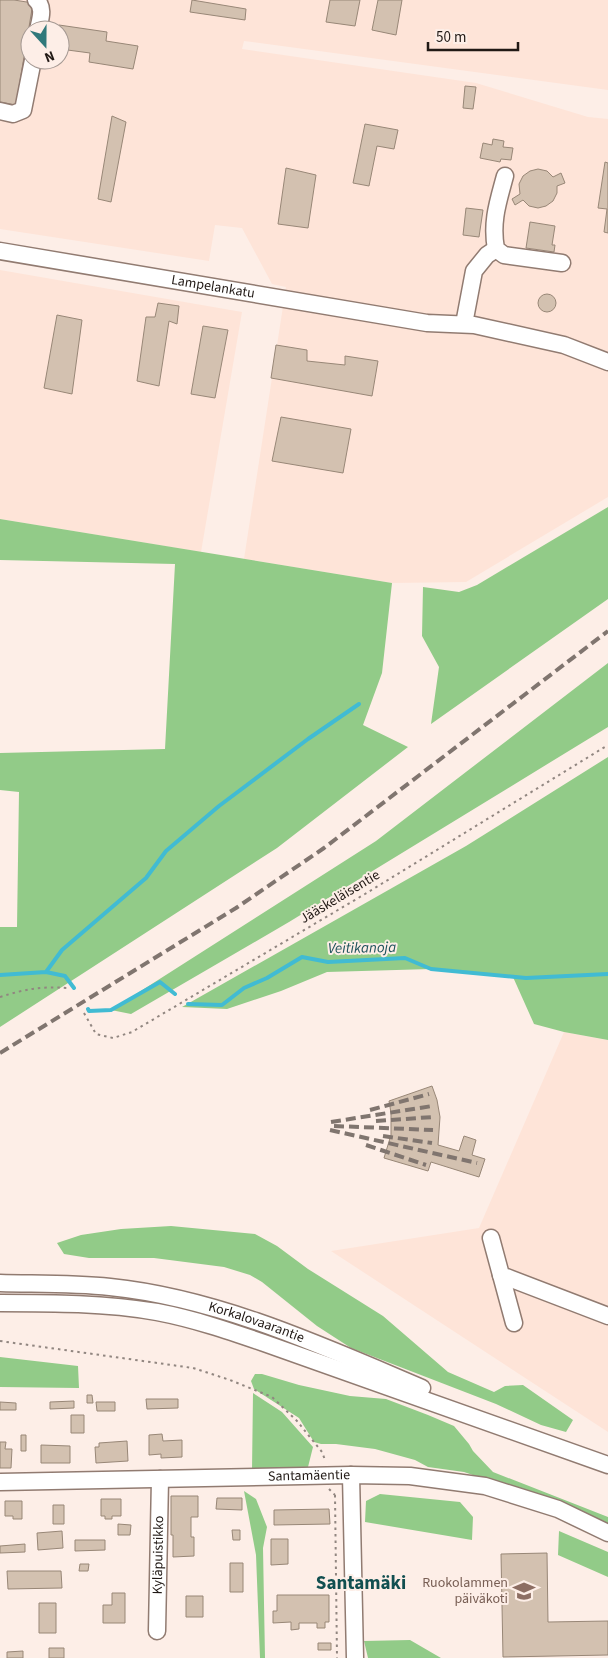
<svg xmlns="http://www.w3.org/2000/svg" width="608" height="1658" font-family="'Source Sans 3',sans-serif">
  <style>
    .built { fill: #fee4d8; fill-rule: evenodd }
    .forest { fill: #92cb88 }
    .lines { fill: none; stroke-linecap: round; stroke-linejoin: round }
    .stream { stroke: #41bbd3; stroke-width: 4 }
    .building { fill: #d3c1b0; stroke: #988777 }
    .minor-casing { stroke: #917b71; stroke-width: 19 }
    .path { stroke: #918680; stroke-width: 2; stroke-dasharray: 2.5 4; stroke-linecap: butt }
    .minor { stroke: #fff; stroke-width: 16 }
    .rail { stroke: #80756f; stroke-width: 4; stroke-dasharray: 10 5; stroke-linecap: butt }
    .labels { text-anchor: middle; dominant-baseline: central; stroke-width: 4; stroke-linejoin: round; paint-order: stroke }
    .street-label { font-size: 14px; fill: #211915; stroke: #fdeee7 }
    .education-label { font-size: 14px; fill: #785e54; stroke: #fdeee7; text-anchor: end }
    .water-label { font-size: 15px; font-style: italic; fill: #20535d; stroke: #fdeee7 }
    .district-label { font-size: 19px; font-weight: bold; fill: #114f50; stroke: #fdeee7 }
  </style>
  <rect width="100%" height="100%" fill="#fdeee7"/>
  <path class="built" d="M0 0H608V90L244 41 242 49 476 83 588 117 608 119V497L466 582 392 583 244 559 286 287 272 284 242 228 215 225 209 261 0 229ZM30 30H60V60H30Z
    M0 270 242 312 201 552 0 519Z
    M564 1032 608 1040V1432L331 1251 479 1228Z"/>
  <path class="forest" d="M608 507V599L431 724 439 667 422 636 423 587 459 592 477 585Z
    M0 519 392 583 382 673 363 725 408 747 277 848 0 1027V927H17L19 792 0 790V753L165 749 175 564 0 560Z
    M608 663V727L289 922 131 1014 111 1010 376 841Z
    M608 757V1040L564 1032 534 1024 513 977 431 969 327 972 281 991 227 1009 182 1007 466 846Z
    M171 1226 255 1234 277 1246 308 1269 383 1316 448 1372 494 1392 505 1386 523 1385 573 1420 566 1432 541 1425 496 1404 351 1348 317 1326 262 1282 250 1275 224 1267 154 1258H89L64 1254 57 1243 81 1235 121 1229Z
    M0 1357 78 1366 79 1388 0 1387Z
    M255 1374H262L299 1385 350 1396 386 1399 428 1415 454 1426 469 1444 473 1451 493 1472 608 1517V1526L534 1496 464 1472 428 1467 415 1460 375 1449 336 1444H321L314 1442 299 1418 254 1389 251 1381Z
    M253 1393 282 1412 313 1447 308 1467 252 1470Z
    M244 1491 256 1499 267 1527 263 1548 265 1658H260L256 1555Z
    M380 1494 460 1502 473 1517 472 1540 365 1522 366 1501Z
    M559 1531 608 1552V1577L558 1555Z
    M410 1640 441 1658H368L364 1641Z"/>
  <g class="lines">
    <path class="stream" d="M46 972 62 950 146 878 166 851 219 806 308 739 359 704
      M0 975 46 972 65 976 74 988
      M188 1004 222 1005 244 988 267 978 302 957 328 962 405 958 431 969 526 978 608 974
      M88 1009 89 1011 111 1010 160 982 175 994"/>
  </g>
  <path class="building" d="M0 0H14L33 3 16 105 0 102Z
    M192 0 246 9 245 20 190 12Z
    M330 0H360L355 26 326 22Z
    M378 0H402L396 35 372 30Z
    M59 25 107 32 106 41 138 46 133 69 89 62 90 53 60 49V30H58Z
    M465 86 476 87 473 109 463 108Z
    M112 116 126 122 111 202 98 199Z
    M365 124 398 130 394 149 377 146 369 186 353 183Z
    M493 139 504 141 503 147 513 148 511 160 501 159 500 162 480 158 483 143 492 145Z
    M605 162 608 163V233L604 232 607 209 598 208Z
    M286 168 316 175 308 228 278 224Z
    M538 169 547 171 553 177 561 173 565 183 557 186V193L553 201 546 206 538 208 529 206 523 200 515 205 512 199 520 194 519 184 523 176 530 171Z
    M466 208 483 210 479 237 463 235Z
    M530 222 555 226 552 245H555L554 252 526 248Z
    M538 303a9 9 0 1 1 18 0a9 9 0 1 1-18 0Z
    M158 303 179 306 177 324 169 321 159 386 137 381 146 317H155Z
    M57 315 82 320 72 394 44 388Z
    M203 326 228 330 215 398 191 394Z
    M276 345 307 350V361L345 365V356L378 361 372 396 271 378Z
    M281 417 351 429 343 473 272 461Z
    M432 1086 437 1100 440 1117 438 1145 459 1151 464 1136 476 1140 472 1155 485 1159 479 1177 431 1162 428 1171 384 1158 391 1135V1113L389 1101Z
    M87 1395H92L93 1403H87Z
    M146 1399H178V1408L147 1409Z
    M74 1401V1408L50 1409V1402Z
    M0 1402 16 1403V1410H0Z
    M96 1402H115V1411H97Z
    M71 1415H84V1433H71Z
    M162 1434 163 1441 182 1440V1457L161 1458V1454L149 1455V1435Z
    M21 1435H26V1451H21Z
    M127 1441 128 1461 96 1463 95 1447H99V1443Z
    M0 1442H6L5 1449H12L11 1468H0Z
    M41 1445 70 1446V1463H41Z
    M171 1496H198V1517H191V1537H194V1556L173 1557V1535H171Z
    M217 1498H242V1510L216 1509Z
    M101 1499H121V1516H112V1519H105V1516H101Z
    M5 1501H22V1519H13V1516H5Z
    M53 1505H64V1524H53Z
    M329 1509 330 1524 274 1525V1510Z
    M118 1524 131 1525 130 1535H118Z
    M232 1530H240V1540H233Z
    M62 1531 63 1548 38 1550 37 1533Z
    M271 1539H288V1564L271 1565Z
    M75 1540H105V1550L75 1551Z
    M25 1544V1552L0 1553V1546Z
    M547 1553 548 1622 608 1621V1655L503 1657 501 1554Z
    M230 1563H243V1592H230Z
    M80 1564H89L88 1571H79Z
    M7 1571H61L62 1588 8 1589Z
    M112 1593H125V1623H103V1605H112Z
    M277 1595H329V1622H325V1628H317V1623H299V1629L291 1630V1622L273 1623V1611H277Z
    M186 1596H203V1617H186Z
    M39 1603H56V1633H39Z
    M318 1643H331V1650H318Z
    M49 1648H64V1658H49Z
    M23 1651V1658H7V1652Z"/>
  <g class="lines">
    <g class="minor-casing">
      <g id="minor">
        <path d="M36 0C45 7 40 20 38 30"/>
        <path d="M0 111 13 114 23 110 33 60"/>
        <path d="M505 176C498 202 491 222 496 249L504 255 562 263"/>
        <path id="s1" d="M0 251 427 323 474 325 564 345 608 362"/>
        <path d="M464 324 474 271 487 255 496 249"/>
        <path d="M491 1238 501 1275 608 1316"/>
        <path d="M501 1275 514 1323"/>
        <path id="s2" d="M0 1283C36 1284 73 1283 110 1287 218 1298 323 1346 422 1388"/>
        <path d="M0 1303C52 1303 105 1303 157 1312 194 1319 229 1331 264 1343L608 1465"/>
        <path d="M351 1475 355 1658"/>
        <path id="s3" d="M0 1482 351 1475 410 1476 485 1486 558 1509 608 1533"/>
        <path id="s4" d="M157 1631 160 1479"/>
      </g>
    </g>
    <path class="path" d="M0 997C26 989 40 986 68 988
      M84 1013 96 1034 113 1038 132 1032 365 894 608 745
      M0 1341 193 1368 230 1380 272 1397 297 1421 322 1452 325 1460
      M329 1489 335 1495 337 1494
      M335 1495 337 1658"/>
    <use href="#minor" class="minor"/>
    <path class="rail" d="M0 1053 236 908 324 848 608 631
      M370 1110 429 1094
      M376 1121 433 1117
      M331 1122 432 1106
      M334 1126 433 1130
      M330 1130 477 1163
      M383 1136 432 1143
      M366 1145 426 1165"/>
  </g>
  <defs>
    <g id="school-bare" transform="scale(1.725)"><path d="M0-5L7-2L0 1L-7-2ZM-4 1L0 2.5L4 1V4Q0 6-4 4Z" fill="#8d6e63" stroke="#fdeee7" stroke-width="2.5" paint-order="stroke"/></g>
  </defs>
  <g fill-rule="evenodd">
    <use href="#school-bare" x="524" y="1591"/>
  </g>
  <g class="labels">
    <g class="street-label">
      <text stroke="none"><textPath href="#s1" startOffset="216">Lampelankatu</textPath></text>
      <text transform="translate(340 897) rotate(-31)">Jääskeläisentie</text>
      <text stroke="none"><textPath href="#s2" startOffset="261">Korkalovaarantie</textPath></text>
      <text stroke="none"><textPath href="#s3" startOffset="309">Santamäentie</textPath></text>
      <text stroke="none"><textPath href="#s4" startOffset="76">Kyläpuistikko</textPath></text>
    </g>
    <g class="education-label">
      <text x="508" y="1583">Ruokolammen<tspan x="508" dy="16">päiväkoti</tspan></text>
    </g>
    <g class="water-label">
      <text transform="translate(362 948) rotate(-1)">Veitikanoja</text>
    </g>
    <g class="district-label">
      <text x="361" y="1583">Santamäki</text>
    </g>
  </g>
  <g transform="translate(45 45) rotate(159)"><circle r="24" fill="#fdeee7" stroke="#a59993"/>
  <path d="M0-4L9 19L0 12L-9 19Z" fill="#30797b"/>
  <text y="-8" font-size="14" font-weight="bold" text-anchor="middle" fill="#211915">N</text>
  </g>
  <path d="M428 42v8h90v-8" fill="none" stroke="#211915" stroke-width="2.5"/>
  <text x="436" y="42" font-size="15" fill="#211915" stroke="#fdeee7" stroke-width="4" paint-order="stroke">50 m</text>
</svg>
